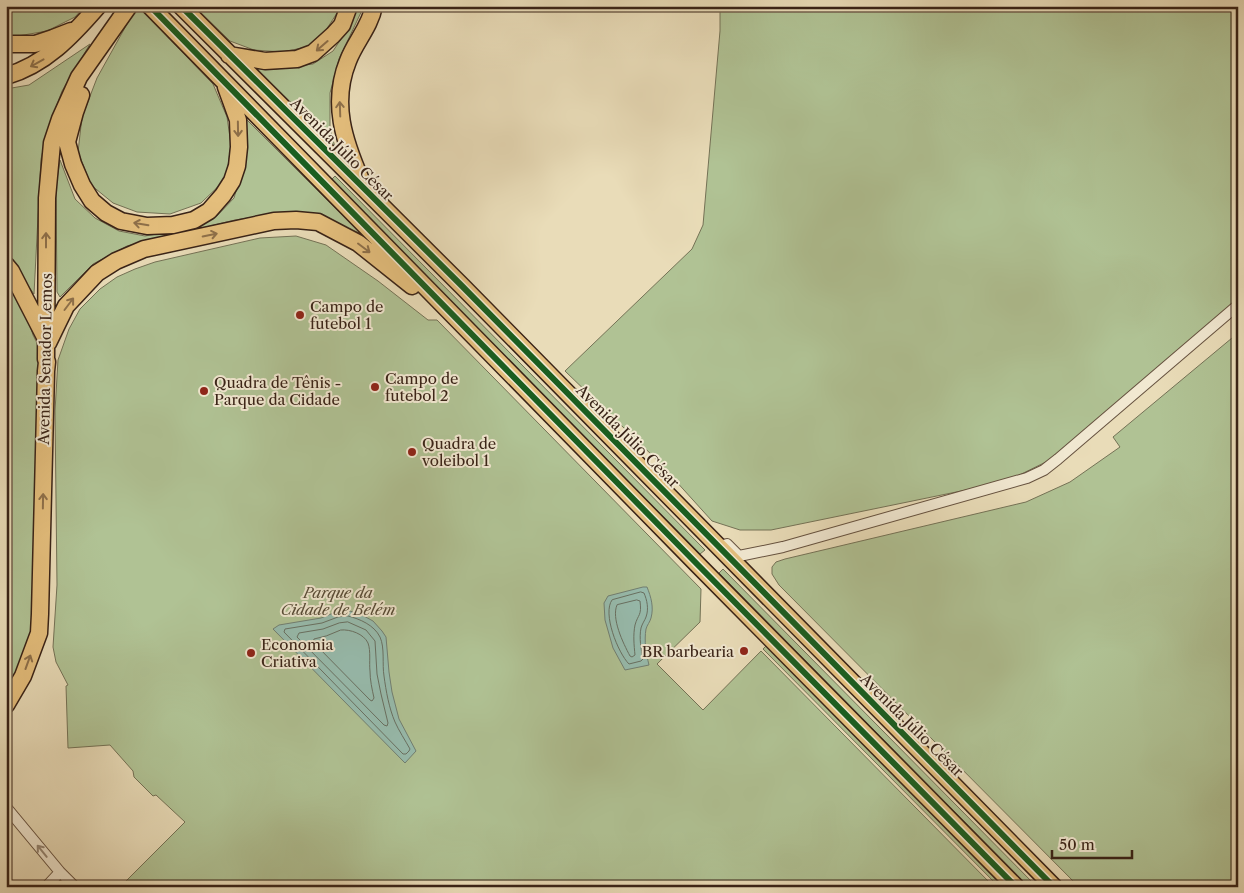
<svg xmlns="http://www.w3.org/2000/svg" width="1244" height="893" font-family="'Libre Caslon Text',serif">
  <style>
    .green { fill: #b0c294; stroke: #747256 }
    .water { fill: #97bcae; stroke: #717f72 }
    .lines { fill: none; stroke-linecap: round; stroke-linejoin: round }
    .shore { stroke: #687062; stroke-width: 1 }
    .minor-casing { stroke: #65513f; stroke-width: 12 }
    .primary-casing { stroke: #392317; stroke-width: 19 }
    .minor { stroke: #f1e8d1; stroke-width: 10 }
    .primary { stroke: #e4be7c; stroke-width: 16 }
    .cycleway-casing { stroke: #f1e8d1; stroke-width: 9 }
    .cycleway { stroke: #1b5e20; stroke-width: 6 }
    .oneway { stroke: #8e704a }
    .oneway2 { stroke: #958674 }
    .poi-dot { fill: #8f2418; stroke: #f1e8d1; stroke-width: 2 }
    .labels { text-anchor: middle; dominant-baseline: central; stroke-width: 4; stroke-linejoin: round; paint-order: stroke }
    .street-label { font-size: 15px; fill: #392317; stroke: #f1e8d1 }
    .poi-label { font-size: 15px; fill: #392317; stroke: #f1e8d1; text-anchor: start }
    .park-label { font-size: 15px; font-style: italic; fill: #574b36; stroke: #f1e8d1 }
  </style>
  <rect width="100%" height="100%" fill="#e9dcb8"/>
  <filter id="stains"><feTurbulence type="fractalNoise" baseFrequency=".004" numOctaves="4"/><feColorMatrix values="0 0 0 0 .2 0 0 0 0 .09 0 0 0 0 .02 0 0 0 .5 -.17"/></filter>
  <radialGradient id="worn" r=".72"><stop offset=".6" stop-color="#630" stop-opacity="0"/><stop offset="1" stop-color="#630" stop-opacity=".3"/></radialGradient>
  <path class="green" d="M6 6H85L75 17 47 31 12 37H6Z
    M137 6H138L213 84 227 117 231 145 226 179 201 203 170 214 137 212 113 203 91 185 78 152 82 117 97 78Z
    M194 6H340L339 10 326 30 307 47 282 52 254 50 230 41Z
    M356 6H364L339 59 330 93V128L337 155 250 66 276 69 313 64 333 51 353 21Z
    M720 6H1238V301L1052 459 1005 482 771 530H740L712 521 655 458 565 371 692 249 703 225 720 31Z
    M90 44 62 91 48 129 41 159 34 294 6 255V89L29 85Z
    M246 119 360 233 307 216 267 215 235 220 127 246 93 264 60 297 57 292 56 186 60 160 75 199 95 218 119 231 145 236 175 231 217 216 234 198 244 163Z
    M335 176 705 550 700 554 331 180Z
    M296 236 326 245 378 281 428 320H437L701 589 700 622 657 664 703 710 761 651 994 887H120L185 822 156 795 153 796 134 777 133 771 110 745 68 748 66 686 68 685 56 662 53 647 57 585 55 411 58 360 69 329 80 309 100 289 117 277 135 269 155 262 260 238Z
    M6 266 18 286 33 335 45 359 40 614 6 705Z
    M1238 333V887H1079L779 585 772 574V567L776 562 785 559 1026 502 1070 482 1120 447 1113 437Z
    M723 569 1037 887H1029L719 573Z
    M766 646 1005 887H999L763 649Z"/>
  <path class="water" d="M643 587H647C651 597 654 607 651 618 650 622 647 625 646 629 644 641 646 653 649 665L625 670 613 648 605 620 604 603 608 596Z
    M350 611 362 615 373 621 382 631 386 637 389 672 392 692 399 719 416 751 405 763 273 629 279 625 321 618 336 612Z"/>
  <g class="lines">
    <path class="shore" d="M641 592 644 593C647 600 649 609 646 617 645 620 642 624 641 628 639 638 641 649 643 659L641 661 629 664C618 653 602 613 612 600Z
      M637 600 640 601C642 616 638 614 635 625 633 635 634 645 635 655L632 657 630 656C623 643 611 618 617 605Z
      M348 616C360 619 374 625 380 637 385 648 382 664 384 676 386 691 389 708 395 722 399 731 405 740 410 749L409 751 406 754H403L284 632 285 629 322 623 338 617Z
      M348 622 366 630 375 641 377 674 381 694 388 723 387 726 384 725 297 637 299 633 323 629 339 623Z
      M341 630C350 629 364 634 368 643 371 651 369 663 370 671 370 680 372 689 374 698L372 701 370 700 313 642 314 639 326 636Z"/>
    <g class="minor-casing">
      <path id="minor" d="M719 546 727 544 739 556 783 547 1027 478 1044 470 1058 459 1238 305
        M6 807 60 872 75 887
        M46 887 60 872"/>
    </g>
    <g class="primary-casing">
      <path id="primary" d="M150 6 698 565 1016 887
        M181 6 462 286 1054 887
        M6 44H35L53 38 71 31
        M229 55 265 61 297 59 313 53 333 35 342 25 349 6
        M6 76C45 65 72 36 98 6
        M81 95 75 112 67 142 73 164 82 185 92 201 106 213 121 221 147 226 173 225 194 220 209 211 223 195 232 181 237 166 239 147 238 120 226 87
        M361 180C344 141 331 103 348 61 355 42 370 27 374 6
        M6 265 11 271 45 337
        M48 343 66 306 97 273 116 261 144 249 274 221 296 220 318 222 358 243 412 286
        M6 705 23 676 39 633 40 614 46 371 47 362 46 359 47 198 52 143 60 119 79 77 129 6"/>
    </g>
    <use href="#minor" class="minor"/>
    <use href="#primary" class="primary"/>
    <g class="cycleway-casing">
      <path id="cycleway" d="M150 6 698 565 1016 887
        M181 6 462 286 1054 887"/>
    </g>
    <use href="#cycleway" class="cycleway"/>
  </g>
  <defs><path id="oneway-shaft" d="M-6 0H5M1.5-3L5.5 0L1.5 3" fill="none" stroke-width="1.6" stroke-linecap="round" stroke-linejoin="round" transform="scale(1.25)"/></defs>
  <g class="oneway">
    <use href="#oneway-shaft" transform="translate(322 46) rotate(139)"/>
    <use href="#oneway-shaft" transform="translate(37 63) rotate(151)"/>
    <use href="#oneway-shaft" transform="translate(340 109) rotate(-92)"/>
    <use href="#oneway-shaft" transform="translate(238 129) rotate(89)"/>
    <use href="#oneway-shaft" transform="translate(141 224) rotate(-171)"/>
    <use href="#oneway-shaft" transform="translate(210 235) rotate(-12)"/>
    <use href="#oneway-shaft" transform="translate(46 240) rotate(-90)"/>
    <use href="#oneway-shaft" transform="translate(364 248) rotate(37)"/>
    <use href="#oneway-shaft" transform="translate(69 304) rotate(-53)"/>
    <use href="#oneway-shaft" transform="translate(43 501) rotate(-89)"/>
    <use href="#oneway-shaft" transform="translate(28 662) rotate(-70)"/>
  </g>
  <use class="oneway2" href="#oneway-shaft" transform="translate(42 851) rotate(-129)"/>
  <g class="poi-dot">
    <circle cx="300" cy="315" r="5"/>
    <circle cx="375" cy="387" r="5"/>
    <circle cx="204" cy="391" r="5"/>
    <circle cx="412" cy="452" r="5"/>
    <circle cx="744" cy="651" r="5"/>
    <circle cx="251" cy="653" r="5"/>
  </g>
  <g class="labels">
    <g class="street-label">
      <text transform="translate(342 149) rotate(45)">Avenida Júlio César</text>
      <text transform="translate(45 359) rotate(-89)">Avenida Senador Lemos</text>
      <text transform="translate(628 436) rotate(45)">Avenida Júlio César</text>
      <text transform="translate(912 725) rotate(45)">Avenida Júlio César</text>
    </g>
    <g class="poi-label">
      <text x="310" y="306">Campo de<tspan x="310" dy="17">futebol 1</tspan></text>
      <text x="385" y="378">Campo de<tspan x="385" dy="17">futebol 2</tspan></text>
      <text x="214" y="382">Quadra de Tênis -<tspan x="214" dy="17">Parque da Cidade</tspan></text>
      <text x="422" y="443">Quadra de<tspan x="422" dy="17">voleibol 1</tspan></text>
      <text x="261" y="644">Economia<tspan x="261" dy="17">Criativa</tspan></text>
      <text x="734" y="651" text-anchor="end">BR barbearia</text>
    </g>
    <g class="park-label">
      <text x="338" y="592">Parque da<tspan x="338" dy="17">Cidade de Belém</tspan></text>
    </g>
  </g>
  <rect width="1244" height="893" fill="none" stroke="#e9dcb8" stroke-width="25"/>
  <rect x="8" y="8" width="1229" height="878" fill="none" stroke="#392317" stroke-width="2.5"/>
  <rect x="12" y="12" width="1219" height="868" fill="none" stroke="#392317"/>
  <path d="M1052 850v8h80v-8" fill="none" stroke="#392317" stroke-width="2.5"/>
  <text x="1059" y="850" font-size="15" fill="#392317" stroke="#f1e8d1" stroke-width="4" paint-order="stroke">50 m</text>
  <rect width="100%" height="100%" filter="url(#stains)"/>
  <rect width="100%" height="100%" fill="url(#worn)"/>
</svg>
